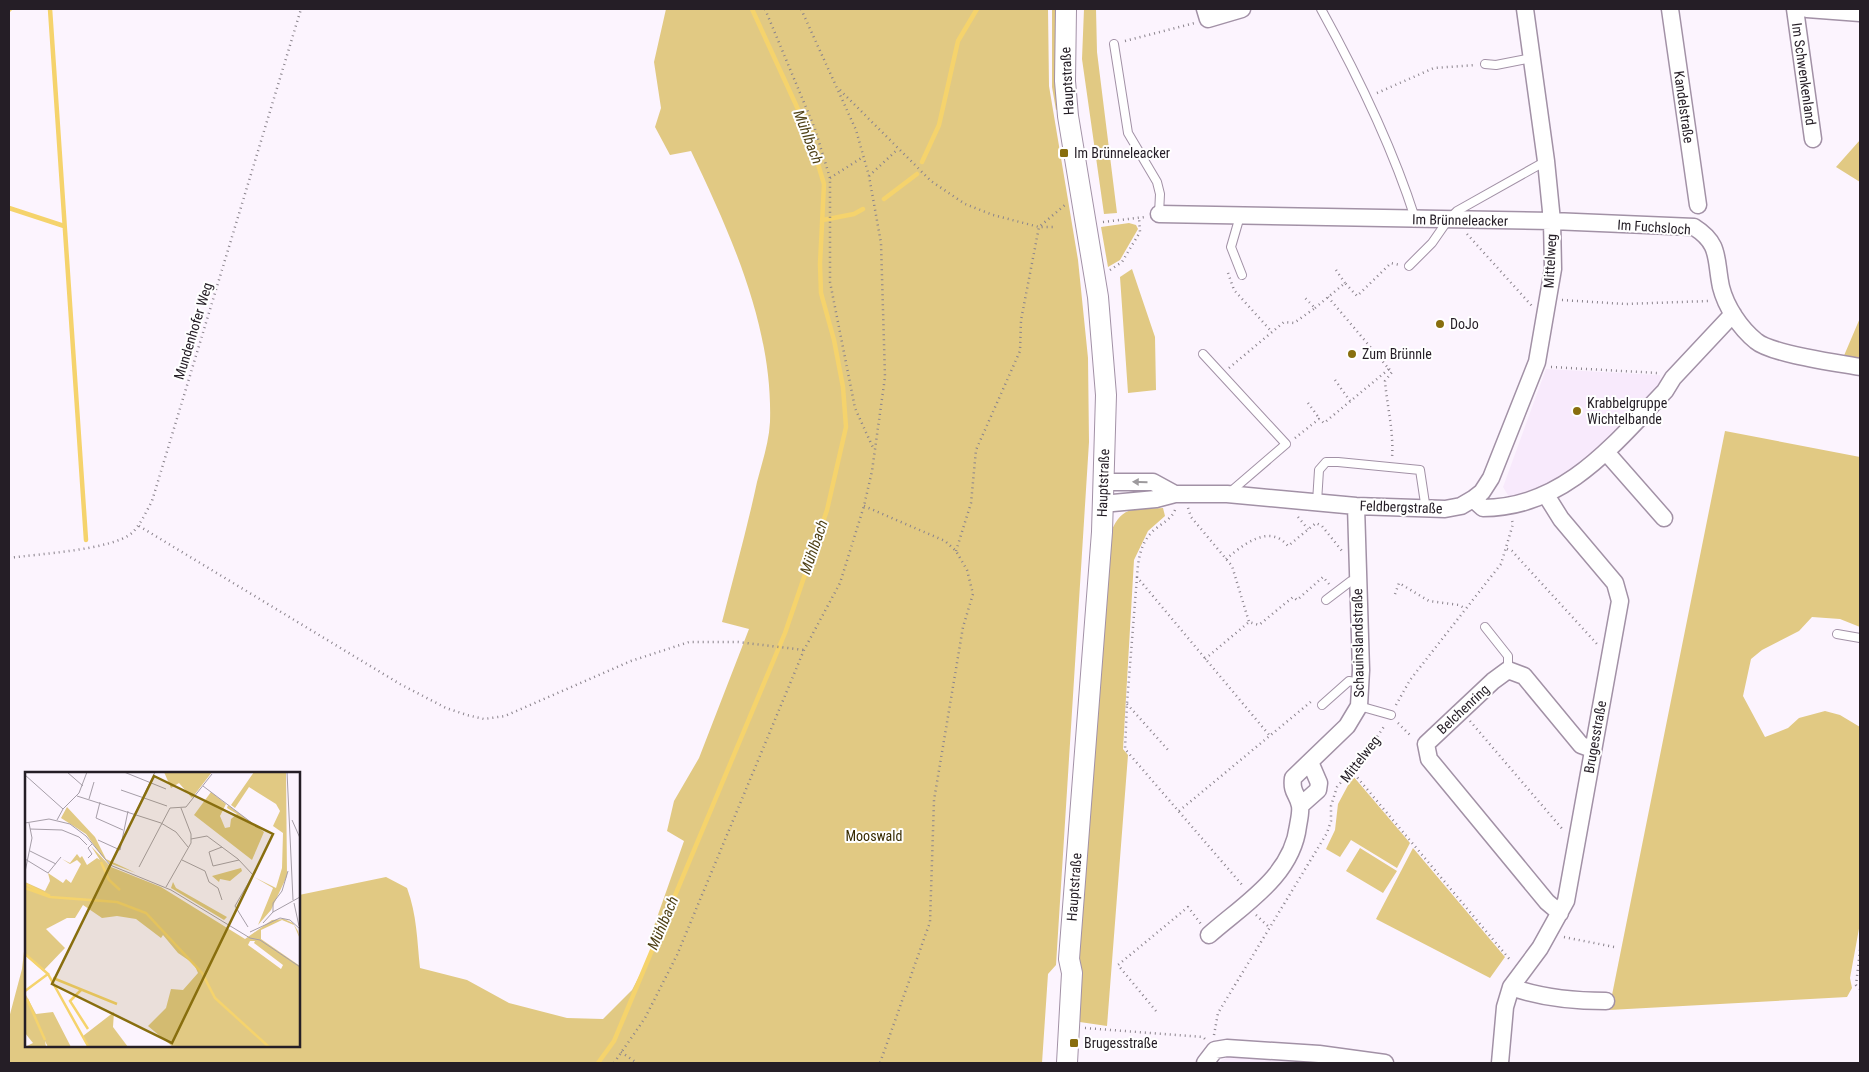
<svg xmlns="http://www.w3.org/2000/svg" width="1869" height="1072" font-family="'Roboto Condensed',sans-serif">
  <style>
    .built { fill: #f8eafc }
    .green { fill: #e1c983 }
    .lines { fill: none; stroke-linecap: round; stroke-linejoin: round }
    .stream { stroke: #f5d36c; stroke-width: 4.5 }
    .service-casing { stroke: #a291a6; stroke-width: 10 }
    .minor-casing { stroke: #a291a6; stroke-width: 19 }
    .tertiary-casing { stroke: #a291a6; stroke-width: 22 }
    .path { stroke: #8a838c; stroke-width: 2.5; stroke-dasharray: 1 4; stroke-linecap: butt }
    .service { stroke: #fff; stroke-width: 8 }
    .minor { stroke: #fff; stroke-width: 16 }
    .tertiary { stroke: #fff; stroke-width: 20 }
    .oneway { fill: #9d9a9d }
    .poi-dot { fill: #886e0e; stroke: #fff; stroke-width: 2 }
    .labels { text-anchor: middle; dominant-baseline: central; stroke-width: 4; stroke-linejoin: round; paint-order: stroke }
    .street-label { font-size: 14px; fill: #251e26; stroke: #fff }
    .poi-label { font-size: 14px; fill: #251e26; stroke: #fff; text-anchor: start }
    .park-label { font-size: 14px; fill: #382b00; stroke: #fff }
    .water-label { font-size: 15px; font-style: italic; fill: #4f4116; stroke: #fff }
    .inset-river { fill: none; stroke: #f5d36c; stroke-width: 2.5 }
    .inset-road { fill: none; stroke: #a69ea8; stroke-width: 1 }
    .view { fill: #886e0e; fill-opacity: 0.15; stroke: #886e0e; stroke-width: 2.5 }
    .inset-edge { fill: none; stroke: #251e26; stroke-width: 2.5 }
  </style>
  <rect width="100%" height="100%" fill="#fcf4fe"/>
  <path class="built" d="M1546 369 1660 375 1661 387 1598 451 1562 479 1509 497 1503 487Z
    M1243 1056 1304 1063H1216L1228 1057Z"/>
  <path class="green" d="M666 9H1048L1049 86 1078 260 1088 358 1089 442 1056 965 1048 974 1042 1063H9V1018L22 969 26 934V1046H299V895L386 877 407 888C417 915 417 940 420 968L467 980 509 1003 567 1018 603 1019 632 990 651 953 654 926 684 841 667 831 674 801 699 758 749 629 722 622C734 575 747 529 757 482 762 463 769 442 770 422 773 327 731 235 691 151L670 155 655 127 661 108 654 62Z
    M1052 9H1061V108L1056 110 1052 87Z
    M1084 9H1096L1097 52 1117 213 1104 214 1082 59Z
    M1860 140V182L1836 167Z
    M1129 223 1136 225 1138 229 1120 260 1108 267 1101 227Z
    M1132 269 1155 337 1156 390 1128 393 1120 277Z
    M1860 318V374L1843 358Z
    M1725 431 1860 457V627L1840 619 1812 617 1799 631 1762 650 1751 659 1743 696 1765 737 1788 728 1799 718 1825 711 1840 715 1860 727V923L1850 978 1852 988 1847 997 1609 1010Z
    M1163 508 1165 516 1148 531 1134 560 1123 749 1128 755 1107 1026 1073 1021 1111 532C1122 504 1138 509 1163 508Z
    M1353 776 1410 843 1397 868 1351 840 1340 857 1326 849 1335 830 1338 804Z
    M1360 848 1397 871 1383 893 1346 871Z
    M1413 848 1505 957 1490 978 1376 919Z"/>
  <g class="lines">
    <path class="stream" d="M50 9 86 540
      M9 10 10 9
      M922 162 939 125 958 41 977 9
      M884 199 917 174
      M9 208 64 226
      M823 220 854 214 863 209
      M598 1063 614 1041 785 633 827 510 846 427 843 387 834 340 821 293 820 264 824 184 808 131 752 9"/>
    <g class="service-casing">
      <path id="service" d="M1321 9C1358 76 1392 146 1415 218
        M1114 44 1128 133 1157 182 1160 194 1159 214
        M1485 64 1496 65 1532 58
        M1240 216 1231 247 1242 275
        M1409 266 1432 243 1448 220 1457 211 1546 161
        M1203 354 1286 444 1229 493
        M1317 502 1319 470 1326 462H1338L1420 470 1426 510
        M1326 600 1351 581H1358
        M1485 627 1508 656V670
        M1837 634 1860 638
        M1322 705 1349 681 1361 683
        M1359 706 1391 715"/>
    </g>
    <g class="minor-casing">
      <path id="minor" d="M1205 9 1208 19 1242 9
        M1670 9 1698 205
        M1795 9 1813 139
        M1807 9 1860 13
        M1159 214 1552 221 1694 227C1721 244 1715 259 1721 287 1726 307 1740 328 1756 341 1771 354 1838 363 1860 367
        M1606 452 1664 518
        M1103 482H1153L1175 494
        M1473 499 1483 508C1564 508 1614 444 1665 391L1673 378 1733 314
        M1102 504 1156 499 1175 494H1227L1356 506 1445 509 1461 506 1473 499 1482 492 1491 478 1537 362 1553 269 1552 221 1546 161 1525 9
        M1300 806 1318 790 1319 783 1310 762
        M1560 913 1547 902 1429 759 1426 744 1493 681 1508 670 1524 676 1581 745 1592 749
        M1209 935C1244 904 1292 876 1298 826 1299 820 1301 812 1300 806 1298 794 1291 793 1293 778L1347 726 1359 706 1361 670 1356 506
        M1511 987C1542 998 1573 1001 1606 1001
        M1205 1063 1215 1050 1227 1048 1319 1054 1385 1063
        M1500 1063 1505 1007 1511 987 1540 948 1566 901 1620 601 1615 583 1561 519 1546 495"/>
    </g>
    <g class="tertiary-casing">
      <path id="tertiary" d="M1066 9 1065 81 1068 116 1098 297 1106 395 1102 532 1069 959 1072 973 1067 1063"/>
    </g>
    <path class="path" d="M765 9 815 129 830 178V282L855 408 874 450
      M1125 41 1195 23
      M840 90 931 181 965 204 993 215 1039 227H1056
      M1377 93 1434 68 1476 65
      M869 176 898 149
      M830 178 863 157
      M1103 222 1145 217
      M1467 234 1532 306
      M1110 270 1122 262 1140 232 1139 218
      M1336 270 1345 283
      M1228 273 1234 290 1271 331
      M1562 300 1625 304 1709 301
      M1315 308 1345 283 1357 296 1391 263 1400 265
      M1551 367 1658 373
      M1229 368 1284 322 1294 323 1315 308 1305 298
      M1389 369 1392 372 1385 381C1387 406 1394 432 1392 458
      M1335 380 1350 401
      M1308 403 1319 418
      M1295 438 1319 419 1324 423 1389 369 1328 297
      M864 506 945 541 956 551 967 570 973 594 963 627 934 800 930 922 880 1063
      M1188 508 1191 517 1232 566 1249 622
      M1175 510C1171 520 1160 524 1152 532 1140 544 1138 561 1137 577L1270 736
      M1298 517 1308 529
      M139 526 400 684 446 708 467 715 484 719 505 716 631 661 689 642H738L804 650
      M1507 549 1512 551 1597 644
      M956 551 971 503 976 450 1020 351 1021 320 1039 227 1066 204
      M9 558C37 554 112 550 132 533 141 524 146 512 152 501L301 9
      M1226 559C1243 545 1269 523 1288 546L1316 523 1322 526 1342 551
      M1137 577 1127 703 1125 749 1243 886
      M1395 594 1399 583 1429 601 1459 605 1466 609
      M1205 659 1249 622 1259 625 1293 597 1297 600 1323 577 1329 584
      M1127 704 1169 751
      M1396 705 1410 680 1501 564 1513 524 1512 520
      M1470 721 1564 831
      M1398 723 1412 737
      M1351 770 1511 961
      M1179 811 1313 700
      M1256 915 1270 928
      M1564 937 1614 947
      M1860 950 1856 985 1860 989
      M1156 1011 1118 965 1188 907 1201 924
      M1085 1028 1203 1037 1206 1040
      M1214 1035 1218 1013 1327 833 1331 821V806L1337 787 1367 752 1385 725
      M621 1052 637 1063
      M614 1063 645 1018 677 955 804 650 840 583 864 506 872 471 885 377 881 243 869 176 856 130 801 9"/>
    <use href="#service" class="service"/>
    <use href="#minor" class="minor"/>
    <use href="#tertiary" class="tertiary"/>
  </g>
  <defs><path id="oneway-solid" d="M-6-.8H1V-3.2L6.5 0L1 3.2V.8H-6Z" transform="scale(1.25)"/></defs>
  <use class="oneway" href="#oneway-solid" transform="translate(1140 482) rotate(-179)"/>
  <g class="poi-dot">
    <rect x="1059" y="148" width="10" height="10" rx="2.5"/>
    <circle cx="1440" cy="324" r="5"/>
    <circle cx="1352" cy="354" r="5"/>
    <circle cx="1577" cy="411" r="5"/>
    <rect x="1069" y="1038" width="10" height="10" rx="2.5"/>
  </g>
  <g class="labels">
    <g class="street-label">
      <text transform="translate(1804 74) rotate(82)">Im Schwenkenland</text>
      <text transform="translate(1067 81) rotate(-93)">Hauptstraße</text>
      <text transform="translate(1684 107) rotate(82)">Kandelstraße</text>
      <text transform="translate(1460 220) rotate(1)">Im Brünneleacker</text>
      <text transform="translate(1654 227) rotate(4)">Im Fuchsloch</text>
      <text transform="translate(1550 261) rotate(-87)">Mittelweg</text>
      <text transform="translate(193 331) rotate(-73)">Mundenhofer Weg</text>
      <text transform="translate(1103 483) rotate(-88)">Hauptstraße</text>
      <text transform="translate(1401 507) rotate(2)">Feldbergstraße</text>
      <text transform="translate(1358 643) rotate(-91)">Schauinslandstraße</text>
      <text transform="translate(1463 709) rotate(-43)">Belchenring</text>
      <text transform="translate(1595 737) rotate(-80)">Brugesstraße</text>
      <text transform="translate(1360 759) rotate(-52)">Mittelweg</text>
      <text transform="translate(1074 887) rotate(-86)">Hauptstraße</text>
    </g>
    <g class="poi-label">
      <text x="1074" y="153">Im Brünneleacker</text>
      <text x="1450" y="324">DoJo</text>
      <text x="1362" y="354">Zum Brünnle</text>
      <text x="1587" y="403">Krabbelgruppe<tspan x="1587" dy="16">Wichtelbande</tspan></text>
      <text x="1084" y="1043">Brugesstraße</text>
    </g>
    <g class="park-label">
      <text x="874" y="836">Mooswald</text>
    </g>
    <g class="water-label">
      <text transform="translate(808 137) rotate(69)">Mühlbach</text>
      <text transform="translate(814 547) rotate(-71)">Mühlbach</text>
      <text transform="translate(663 923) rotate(-67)">Mühlbach</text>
    </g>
  </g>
  <g transform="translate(25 772)">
    <rect width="275" height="275" fill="#fcf4fe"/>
    <path d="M139 0H187L167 26 154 11 146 16ZM229 0H261L262 104 246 138 233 153 248 116 229 105 251 116 257 96 258 61 248 54 255 39 251 32 224 15 210 36 206 33ZM186 20 201 32 195 44 200 56 205 55 206 47 212 42 202 36 203 33 239 60 227 88 169 43ZM42 35 70 65 81 87 111 101 84 91 76 83 61 62 36 46ZM66 74 86 95 136 115 220 167 247 148 259 147 268 151 273 159 275 167 269 153 257 148 236 158V167L275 194V275H148L123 254 141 236 146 217 158 218 173 201 169 192 153 181 138 163 136 166 111 147 92 144 77 146 58 133 50 146H42L21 157 40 176 18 199 0 183V110L20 119 25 109 23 101 38 111 41 107 46 111 56 92 52 88 45 92 37 87 45 91 52 82 55 86 57 84 62 93 72 86 75 88ZM225 169H230L229 171 258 193 256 197 223 173ZM216 96 217 99 205 109 195 107 194 110 187 104ZM148 110 151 116 202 145 199 148 146 116ZM1 223 11 242 28 240 46 275H23L20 269 21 275H0L8 271 0 261ZM89 240 88 255 103 275H63L58 264Z" fill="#e1c983" fill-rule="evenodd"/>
    <path class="inset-river" d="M76 90 84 108 95 118M0 112 25 124M0 116 25 125 92 130 121 141 177 201 190 226 244 275M0 182 23 202 0 219M23 202 63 274M28 206 92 232M56 218 45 229 63 257M2 227 20 268"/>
    <path class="inset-road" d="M42 0 58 14M99 0 141 17M262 0 268 128M0 3 38 37M178 14 227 51M96 18 142 34M52 24 136 51 151 60 163 75M64 27 69 10M75 30 71 46 98 58M110 42 130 0M32 48 38 37 54 21 62 0M267 48 275 66M0 51 24 47 45 52 61 64 85 93 146 118 225 166 235 168 275 195M5 57 37 58 54 65 62 73M166 67 182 64 213 87 228 103 210 134 223 155M73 68 95 78 103 39M197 75 184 80 188 94 214 88M5 79 31 92M63 86 67 82 63 76 67 72M0 87 23 101 36 85M157 88 180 99 184 110 193 116 197 128M114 95 145 36 161 35 187 2M0 100 7 66 4 51M141 115 166 71V62L156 36M269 131 274 154M248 140V131L257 119 263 99M238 151 248 140 275 125M225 160 255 146 265 148 275 157"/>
    <path class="view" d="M129 4 248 62 147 271 27 212Z"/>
    <rect width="275" height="275" class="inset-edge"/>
  </g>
  <rect width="1869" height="1072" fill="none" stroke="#251e26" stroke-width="20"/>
</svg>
